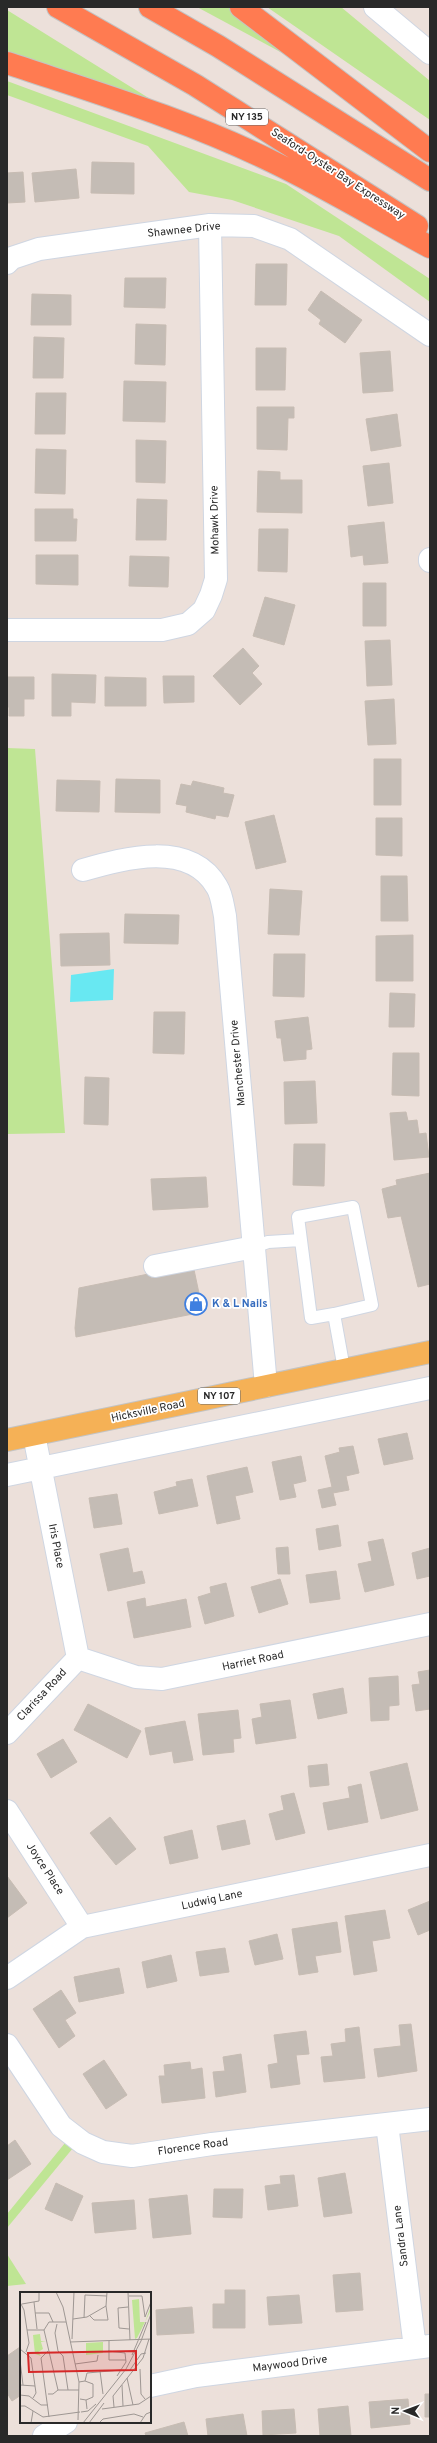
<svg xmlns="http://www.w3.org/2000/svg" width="437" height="2443" font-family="Overpass,sans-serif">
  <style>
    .green { fill: #bfe594 }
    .water { fill: #68e8f2 }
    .building { fill: #c4bcb5; stroke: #c7bcb3 }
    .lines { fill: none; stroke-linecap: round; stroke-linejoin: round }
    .service-casing { stroke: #cfd6e2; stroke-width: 14 }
    .minor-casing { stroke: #cfd6e2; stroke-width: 24 }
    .primary-casing { stroke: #c3c3c3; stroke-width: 24 }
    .motorway-casing { stroke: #c3c3c3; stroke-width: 24 }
    .service { stroke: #fff; stroke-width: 12 }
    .minor { stroke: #fff; stroke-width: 22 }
    .primary { stroke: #f5b156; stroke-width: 22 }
    .motorway { stroke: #ff7b51; stroke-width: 22 }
    .labels { text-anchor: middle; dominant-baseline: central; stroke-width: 3.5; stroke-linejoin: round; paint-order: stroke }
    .shield { fill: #fff; stroke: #696969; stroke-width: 1 }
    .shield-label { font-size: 10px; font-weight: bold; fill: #292929 }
    .street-label { font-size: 11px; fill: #292929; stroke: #fff }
    .shop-label { font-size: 11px; font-weight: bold; fill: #366cbe; stroke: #fff; text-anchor: start }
    .inset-road { fill: none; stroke: #9e9793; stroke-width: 1 }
    .view { fill: #d62828; fill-opacity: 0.15; stroke: #d62828; stroke-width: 2 }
    .inset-edge { fill: none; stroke: #292929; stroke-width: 2 }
  </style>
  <rect width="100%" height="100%" fill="#ece0da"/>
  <path class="green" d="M197 7H230L284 54Z
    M267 7H341L430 81V120Z
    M7 10 176 115 7 57Z
    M7 81 286 184 430 279V302L339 236 232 200 189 192 148 146 7 95Z
    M7 748 35 749 65 1133 7 1134Z
    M65 2143 73 2148 7 2228V2214Z
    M7 2254 26 2284 7 2286Z"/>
  <path class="water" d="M114 969 113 1000 70 1002 71 975Z"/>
  <path class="building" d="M92 162 134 163V194L91 193Z
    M76 169 79 198 35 202 32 173Z
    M23 172 25 202 7 203V173Z
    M256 264H287L286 305H255Z
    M125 278H166L165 308 124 307Z
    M321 291 362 320 345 343 319 324 321 320 308 310Z
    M32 294 71 295V325H31Z
    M136 324 166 325 165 365 135 364Z
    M34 337 64 338 63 378H33Z
    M256 348H286L285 390H256Z
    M390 351 393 391 363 393 360 353Z
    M124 381 166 382 165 422 123 421Z
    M36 393H66L65 434H35Z
    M257 407H294V418H288L287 450 257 449Z
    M397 414 401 446 371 451 366 419Z
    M136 440 166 441 165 483 136 482Z
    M36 449 66 450 65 494 35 493Z
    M389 463 393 503 368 506 363 466Z
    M258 471 280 472V480H302V513L257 512Z
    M137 499 167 500 166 540H136Z
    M35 509H73V519H77L76 541H35Z
    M384 522 388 563 364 565 363 555 351 557 348 526Z
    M259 529H288L287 572 258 571Z
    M36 555H78V585L36 584Z
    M130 556 169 557 168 587 129 586Z
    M363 583H386V626H363Z
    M265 597 295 605 284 645 253 636Z
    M390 640 392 685 367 686 365 641Z
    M243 648 259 666 252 673 262 684 240 705 213 676Z
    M52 674 96 675 95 703 71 702V716H52Z
    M163 676H194V702L164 703Z
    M7 677H34V699H24V716H9V707H7Z
    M105 677 146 678V706H105Z
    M394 699 396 744 368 745 365 701Z
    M374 759H401V805H374Z
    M116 779 160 780V813L115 812Z
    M57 780 100 781 99 812 56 811Z
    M193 781 224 788 223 793 234 795 228 817 216 815 215 819 186 812 187 806 176 804 181 784 191 786Z
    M274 815 286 862 256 869 245 822Z
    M376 818H402V856L376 855Z
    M381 876H407L408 921H381Z
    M270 889 302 891 299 935 268 934Z
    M125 914 179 915 178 944 124 943Z
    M109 933 110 965 61 966 60 934Z
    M413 935V981H376V936Z
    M274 954H305L304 997 273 996Z
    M390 993 415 994 414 1027H389Z
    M154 1012H185L184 1054 153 1053Z
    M308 1017 312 1049 306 1050V1059L284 1061 281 1038H277L275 1021Z
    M393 1053H419V1096L392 1095Z
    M85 1077 109 1078 108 1125 84 1124Z
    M315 1081 317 1123 285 1124 284 1082Z
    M406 1112 408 1121 417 1120 419 1134 426 1133 429 1157 394 1160 390 1113Z
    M294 1144H325L324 1186 293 1185Z
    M430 1173V1284L418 1287 401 1216 388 1218 382 1189 397 1185 396 1180Z
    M206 1177 208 1207 153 1210 151 1179Z
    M193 1265 203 1312 76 1337 75 1328 79 1288Z
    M407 1433 413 1459 384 1465 378 1439Z
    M353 1446 359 1473 346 1476 349 1490 333 1493 336 1505 322 1508 318 1490 332 1487 325 1456 340 1452 339 1448Z
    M301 1456 306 1481 293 1484 296 1497 280 1500 272 1462Z
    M247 1467 253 1492 235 1496 240 1519 217 1524 207 1476Z
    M192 1479 198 1506 159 1514 154 1492 177 1486 176 1482Z
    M117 1494 122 1524 94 1528 89 1498Z
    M338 1525 341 1546 319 1550 316 1529Z
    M383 1539 394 1585 365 1592 358 1564 372 1561 368 1542Z
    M288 1547 290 1574H278L276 1548Z
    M128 1548 133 1573 142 1571 145 1583 108 1591 100 1554Z
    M430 1548V1576L417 1579 412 1553Z
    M336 1571 340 1599 310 1603 306 1575Z
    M280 1579 288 1604 259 1613 251 1587Z
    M226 1583 234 1616 205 1624 198 1597 211 1593 210 1587Z
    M145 1598 146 1607 186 1599 191 1627 134 1638 127 1602Z
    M430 1670V1709L416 1711 412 1685 420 1684 418 1672Z
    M398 1676 399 1705 389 1706V1720L371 1721 369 1678Z
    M343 1688 347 1713 318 1719 313 1694Z
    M290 1700 296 1738 256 1744 252 1719 262 1717 260 1704Z
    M88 1704 141 1731 127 1758 74 1730Z
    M238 1710 241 1738 233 1739 234 1752 203 1755 198 1714Z
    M185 1721 193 1760 174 1763 172 1751 150 1755 145 1728Z
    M63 1739 77 1762 51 1778 37 1754Z
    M407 1763 418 1810 381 1819 370 1772Z
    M327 1764 329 1785 310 1787 308 1766Z
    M361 1784 368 1822 328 1830 323 1803 350 1798 348 1787Z
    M294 1793 305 1833 276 1840 269 1814 284 1810 281 1796Z
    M110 1817 136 1849 116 1865 90 1833Z
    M245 1820 250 1844 222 1850 217 1826Z
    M192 1830 198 1858 170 1864 164 1837Z
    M7 1876 27 1903 7 1918Z
    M430 1901V1930L418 1935 408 1910Z
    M385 1910 390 1938 372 1941 377 1971 354 1975 345 1916Z
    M337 1922 341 1952 315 1956 318 1972 299 1975 292 1929Z
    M277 1934 283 1959 255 1965 249 1941Z
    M225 1948 229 1972 200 1976 196 1952Z
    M171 1955 177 1981 147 1988 142 1962Z
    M119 1968 124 1993 79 2002 74 1977Z
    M61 1990 76 2013 65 2020 75 2036 59 2048 33 2009Z
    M411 2024 417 2071 378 2077 374 2049 401 2046 399 2025Z
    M359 2027 365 2078 324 2082 321 2057 333 2056 331 2044 346 2042 345 2029Z
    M306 2031 309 2054 296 2055 300 2084 271 2088 268 2065 278 2063 274 2035Z
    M241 2054 246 2092 216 2097 213 2072 225 2071 223 2057Z
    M104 2060 127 2095 106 2109 83 2074Z
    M190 2062 191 2070 202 2068 205 2098 162 2103 159 2076H165L164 2065Z
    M15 2140 31 2164 7 2180V2146Z
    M345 2173 352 2213 324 2217 318 2178Z
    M294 2175 298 2206 268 2210 265 2186 281 2184 280 2176Z
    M56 2183 83 2196 72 2221 45 2209Z
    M214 2189H243L242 2218 213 2217Z
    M187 2195 191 2234 153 2238 149 2199Z
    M134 2200 136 2229 95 2233 92 2203Z
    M360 2273 363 2310 336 2312 333 2275Z
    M225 2290H245V2328H213V2304H225Z
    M299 2295 302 2323 269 2325 267 2297Z
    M192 2307 194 2333 157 2335 156 2310Z
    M20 2347 21 2395 12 2401 7 2393V2356Z
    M425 2394H430V2417H425Z
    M408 2399 410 2424 371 2428 369 2402Z
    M348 2406 351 2436H320L318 2409Z
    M294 2409 296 2433 263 2435 262 2411Z
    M243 2414 247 2436H208L206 2419Z
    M184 2422 188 2436H146L145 2433Z"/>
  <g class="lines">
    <g class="service-casing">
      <path id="service" d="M254 1247 268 1242 301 1240
        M334 1314 372 1305 353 1207 298 1217 311 1318 334 1314 344 1369"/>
    </g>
    <g class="minor-casing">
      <path id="minor" d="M375 7 430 53
        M7 263 12 258 39 249 210 225 254 226 290 239 430 335
        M430 559V561
        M7 630H162L188 624 204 610 211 595 216 579 210 225
        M83 870C125 858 190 840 217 887 222 895 223 907 225 916L266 1386
        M155 1266 254 1247
        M34 1435 78 1658
        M7 1475 430 1388
        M78 1658 136 1677 162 1679 430 1624
        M7 1733 78 1658
        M7 1811 82 1927
        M7 1978 82 1927 430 1855
        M7 2045 61 2126 83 2143 103 2152 132 2156 212 2144 430 2119
        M387 2124 415 2348
        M150 2386 196 2376 430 2346
        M44 2436 66 2422"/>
    </g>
    <g class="primary-casing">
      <path id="primary" d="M7 1440 430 1352"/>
    </g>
    <g class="motorway-casing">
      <path id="motorway" d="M58 7 195 85 417 226
        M150 7 218 46 430 180
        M241 7 430 151
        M7 63C97 93 188 120 273 162 327 188 378 219 430 247"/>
    </g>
    <use href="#service" class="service"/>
    <use href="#minor" class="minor"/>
    <use href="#primary" class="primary"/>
    <use href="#motorway" class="motorway"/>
  </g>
  <defs>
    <g id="shop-ring" transform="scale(1.15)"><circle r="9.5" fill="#fff" stroke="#3f7fe0" stroke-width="1.5"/><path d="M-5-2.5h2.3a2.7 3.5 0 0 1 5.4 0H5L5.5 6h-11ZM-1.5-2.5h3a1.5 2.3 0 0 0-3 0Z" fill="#3f7fe0"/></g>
  </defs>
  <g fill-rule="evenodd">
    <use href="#shop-ring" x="196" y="1304"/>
  </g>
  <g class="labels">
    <g class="shield">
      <rect x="226" y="109" width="42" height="16" rx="3"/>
      <rect x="198" y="1388" width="42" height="16" rx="3"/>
    </g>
    <g class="shield-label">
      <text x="247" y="117">NY 135</text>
      <text x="219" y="1396">NY 107</text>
    </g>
    <g class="street-label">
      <text transform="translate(338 174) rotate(33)">Seaford-Oyster Bay Expressway</text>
      <text transform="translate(184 230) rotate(-6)">Shawnee Drive</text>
      <text transform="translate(215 520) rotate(-91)">Mohawk Drive</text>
      <text transform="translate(238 1063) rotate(-95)">Manchester Drive</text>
      <text transform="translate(148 1411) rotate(-12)">Hicksville Road</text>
      <text transform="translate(56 1546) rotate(79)">Iris Place</text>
      <text transform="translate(253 1661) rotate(-12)">Harriet Road</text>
      <text transform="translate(42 1695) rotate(-47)">Clarissa Road</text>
      <text transform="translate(45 1869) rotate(57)">Joyce Place</text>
      <text transform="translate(212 1900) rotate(-12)">Ludwig Lane</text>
      <text transform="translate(193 2147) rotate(-8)">Florence Road</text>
      <text transform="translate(401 2236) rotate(-97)">Sandra Lane</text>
      <text transform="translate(290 2364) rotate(-7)">Maywood Drive</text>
    </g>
    <g class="shop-label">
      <text x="212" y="1304">K &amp; L Nails</text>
    </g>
  </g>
  <g transform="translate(20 2292)">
    <rect width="131" height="131" fill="#ece0da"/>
    <path d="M119 7 120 30H125L131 14V18L117 46 115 47 112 8ZM20 42 21 49H26L21 50 23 57 18 60 21 64 15 62 13 43ZM83 50V61L66 63V51Z" fill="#bfe594"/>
    <path class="inset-road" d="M36 0 43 15 59 90 58 128M108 0 110 48M109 4H122L125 25M0 10 4 18 9 51 6 60M14 10 17 37M2 12 19 9V0M108 15 98 16 99 36 109 37M15 21H29L33 30M70 24 74 28H88L86 14M125 25 131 10M64 26 65 3 87 4M53 27 67 25 86 14 87 0M37 32 35 41 38 59 43 64M7 38H24M52 47 54 0M89 49V68H106M50 50 131 47M0 57 11 66 16 101 13 106M28 59 21 66 29 125M88 59 105 61 106 70 97 84M112 63 126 30M43 64 48 98M0 68 3 93M55 72 77 69 78 63M120 77 121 102 125 107M110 78 121 62 126 61M80 79 83 102M107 86 113 113M65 89 67 81 101 78M59 90 65 89 73 92V105L66 108M0 93 15 94M102 93 103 114M38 98 24 38 29 30H46M28 102H33L38 98H59M0 103 9 104 21 113H28M60 107 66 108 67 117M0 114H5L23 125 60 120M94 115 93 104 123 66 129 47M82 117 119 112 131 104M61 120 68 119 76 112M11 131 13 119M63 131 106 77 121 49 131 22M69 131 84 111M79 131 83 127 114 122 123 125M120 131 126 122 131 120"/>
    <path class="view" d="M116 59V78L9 80 8 61Z"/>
    <rect width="131" height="131" class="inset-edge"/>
  </g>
  <rect width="437" height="2443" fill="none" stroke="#292929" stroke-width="16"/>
  <g transform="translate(405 2411) rotate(271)" stroke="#ffffff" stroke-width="3" paint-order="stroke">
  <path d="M0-3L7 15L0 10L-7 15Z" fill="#292929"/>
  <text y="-6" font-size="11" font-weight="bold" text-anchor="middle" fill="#292929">N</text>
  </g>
</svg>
